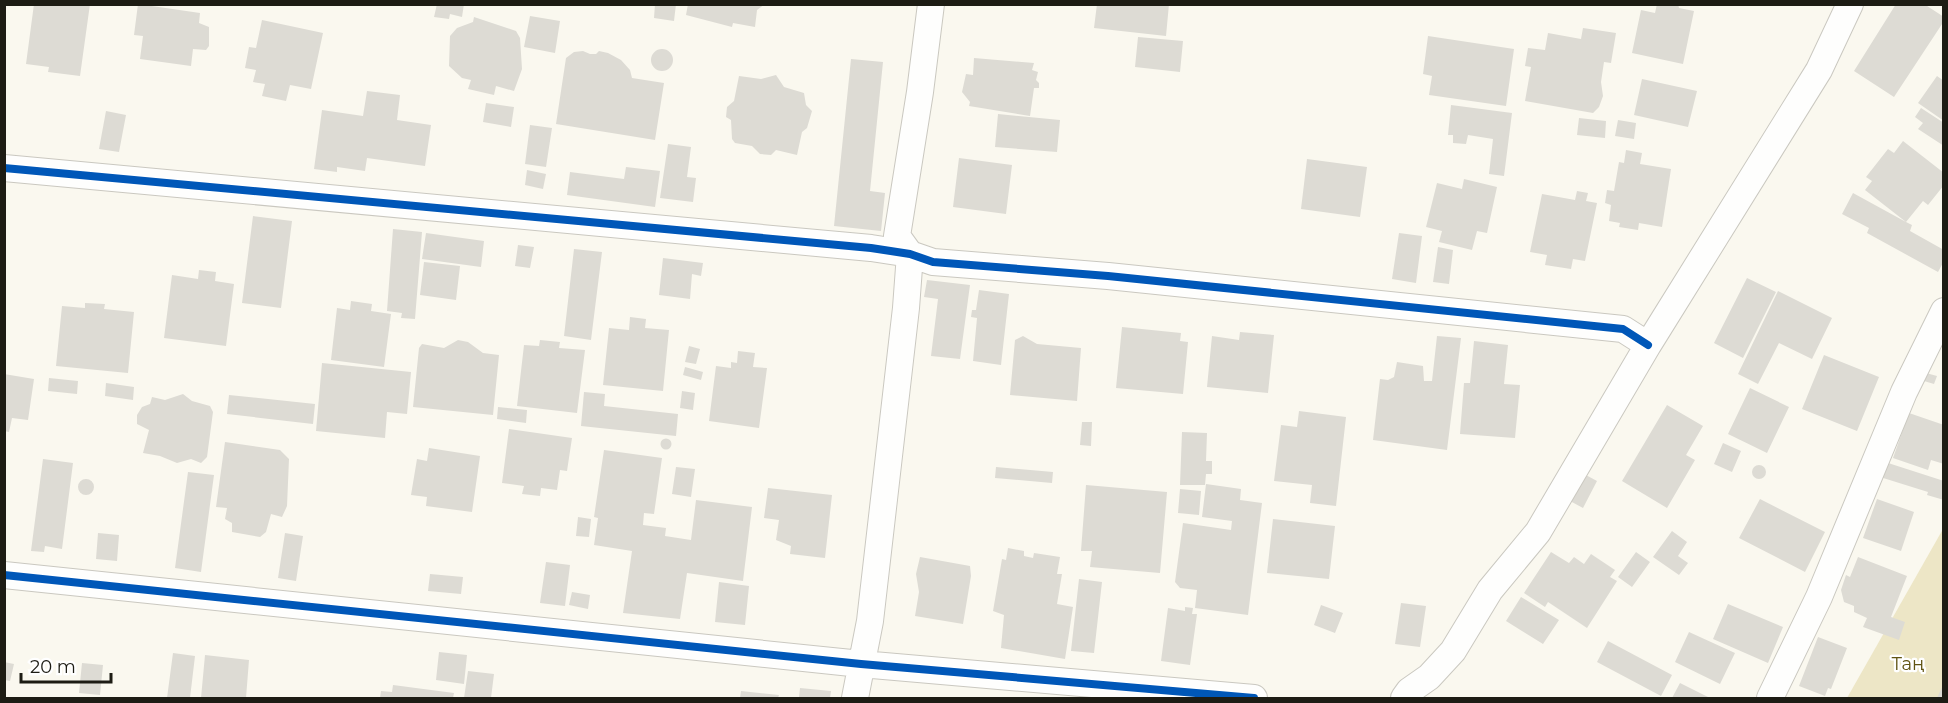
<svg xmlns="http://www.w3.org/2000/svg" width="1948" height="703" font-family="Montserrat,sans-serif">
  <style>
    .green { fill: #ede6c6 }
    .building { fill: #dddbd4 }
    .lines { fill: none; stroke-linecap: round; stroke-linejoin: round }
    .street-casing { stroke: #cac8c0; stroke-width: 28 }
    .street { stroke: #fefefd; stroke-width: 26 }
    .cycleway-casing { stroke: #fff; stroke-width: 11 }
    .cycleway { stroke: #0057b8; stroke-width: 8 }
    .labels { text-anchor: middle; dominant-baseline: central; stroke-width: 4.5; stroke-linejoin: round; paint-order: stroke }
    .park-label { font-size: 18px; fill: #605311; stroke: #fff }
  </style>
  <rect width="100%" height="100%" fill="#faf8ef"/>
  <path class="green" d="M1943 529V698H1847Z"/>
  <path class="building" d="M34 4H90L80 76 48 72 49 67 26 64Z
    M138 4 200 13 199 23 209 27V46L206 50 193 49 191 66 140 59 143 36 134 35Z
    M437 4H464L462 17 450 14 449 19 434 17Z
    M655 4H676L674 21 654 18Z
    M688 4H765L757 10 755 27 733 23 732 27 686 15Z
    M1097 4H1169L1166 36 1094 28Z
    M1657 4H1678L1679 8 1694 11 1683 64 1632 53 1641 10 1655 13Z
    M1896 4H1924L1944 17V21L1894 97 1854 71Z
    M530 16 560 21 555 53 524 47Z
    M474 17 516 31 520 38 522 69 514 91 496 86 494 95 468 89 471 80 462 78 449 66 450 36 457 28 473 22Z
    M262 20 323 33 311 89 290 85 286 101 262 96 265 84 253 82 256 70 245 68 249 47 256 48Z
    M1583 28 1616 33 1611 63 1604 62 1601 82 1603 96 1599 107 1593 113 1525 101 1531 67 1525 66 1528 48 1545 50 1548 33 1581 39Z
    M1428 36 1514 49 1506 106 1429 95 1432 76 1423 74Z
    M1138 37 1183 41 1180 72 1135 67Z
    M651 60a11 11 0 1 1 22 0a11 11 0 1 1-22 0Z
    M583 51 590 54H596L599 51 608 53 621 60 630 70 632 78 664 83 655 140 556 124 566 58 574 52Z
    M974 58 1034 63 1032 70 1038 72 1036 80 1039 83V88H1034L1030 116 969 106 970 102 962 92 966 74 973 75Z
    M851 59 883 62 870 191 885 193 881 231 834 226Z
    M776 75 784 87 804 93 806 105 812 111 807 128 802 132 797 155 776 150 771 155 760 154 752 146 735 143 732 139 731 120 726 117 727 107 734 101 739 76 761 79Z
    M1937 76 1944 81V121L1918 103Z
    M1642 79 1697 91 1688 127 1634 115Z
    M367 91 400 95 397 120 431 125 425 166 367 158 365 171 337 167V172L314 169 322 110 363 116Z
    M486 103 514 107 511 127 483 122Z
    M1451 105 1512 113 1504 176 1489 174 1493 139 1468 135 1466 144 1453 143V135H1448Z
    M1921 108 1944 123V146L1918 129 1923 123 1915 117Z
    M106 111 126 115 119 152 99 149Z
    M998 114 1060 120 1057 152 995 147Z
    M1579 118 1606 121 1605 138 1577 135Z
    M1618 120 1636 123 1634 139 1615 136Z
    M530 125 552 128 546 167 525 164Z
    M1903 141 1944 173V185L1928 205 1923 201 1906 222 1912 225 1910 231 1944 250V261L1938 272 1867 233 1869 228 1842 214 1853 193 1906 222 1865 190 1872 181 1866 177 1888 149 1894 153Z
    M668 144 691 147 687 177 696 178 693 202 660 198Z
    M1626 150 1642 153 1640 164 1671 169 1662 227 1639 223 1638 230 1619 227 1620 223 1609 221 1611 205 1605 203 1607 190 1614 191 1619 162 1624 163Z
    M959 158 1012 165 1006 214 953 207Z
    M1307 159 1367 167 1360 217 1301 209Z
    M626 167 660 171 655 207 567 195 570 172 624 179Z
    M527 170 546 174 543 189 525 185Z
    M1464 179 1497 187 1487 233 1477 231 1472 250 1439 242 1442 231 1426 227 1437 183 1462 189Z
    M1577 191 1588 193 1586 201 1597 203 1585 261 1573 259 1571 269 1545 265 1547 255 1530 252 1542 194 1575 200Z
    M253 216 292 221 281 308 242 303Z
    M393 229 422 232 415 319 401 318 402 313 387 311Z
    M426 233 484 241 481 267 422 259Z
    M1399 233 1422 236 1416 283 1392 279Z
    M518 245 534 247 530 268 515 266Z
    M1438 247 1453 250 1449 284 1433 282Z
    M574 249 602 252 591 340 564 336Z
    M663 258 703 263 701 276 692 274 690 299 659 295Z
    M424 262 460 266 456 300 420 295Z
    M199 270 216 272 215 281 234 284 226 346 164 338 172 275 198 279Z
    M1747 278 1776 292 1743 358 1714 343Z
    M927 280 970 285 960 359 931 356 938 299 924 297Z
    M979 290 1009 294 1001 365 973 361 977 318 971 317 972 310H976Z
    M1778 291 1832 318 1812 359 1779 343 1758 384 1738 374Z
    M351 301 372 304 371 311 391 314 384 367 331 360 337 308 350 310Z
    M85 303 105 304 104 309 134 312 128 373 56 366 62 306 85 308Z
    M630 317 646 319 645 328 669 330 663 391 603 385 609 328 629 330Z
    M1122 327 1181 333 1180 341 1188 342 1183 394 1116 388Z
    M1240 332 1274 335 1268 393 1207 387 1212 336 1239 340Z
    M1023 336 1037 344 1081 348 1077 401 1010 395 1015 340Z
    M1437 336 1461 338 1447 450 1373 440 1380 379 1388 380 1394 377 1397 362 1423 366 1424 381H1432Z
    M458 340 468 342 483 353 499 355 493 415 413 407 419 348 422 344 444 348Z
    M540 340 560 342 559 348 585 350 577 413 517 406 524 345 539 346Z
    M1474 341 1508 345 1504 384 1520 385 1515 438 1460 434 1464 383H1470Z
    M689 346 700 349 696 364 685 362Z
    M738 351 755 353 753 367 767 368 759 428 709 421 716 366 731 368V362L737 363Z
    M1824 355 1879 377 1857 431 1802 409Z
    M322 363 411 372 407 414 387 412 385 438 316 431Z
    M685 367 703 372 701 380 683 375Z
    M1926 373 1937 376 1934 384 1924 381Z
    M4 374 34 379 28 420 12 418 9 432 4 431Z
    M49 378 78 381 77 394 48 391Z
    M106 383 134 387 133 400 105 396Z
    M1750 388 1789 407 1767 453 1728 434Z
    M682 391 695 393 693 410 680 408Z
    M584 392 605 394 604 406 678 414 676 436 581 426Z
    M183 394 192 401 210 406 213 412 207 457 201 463 191 459 177 463 160 456 143 453 149 430 137 424V415L142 407 150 404 152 397 165 400Z
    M229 395 315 404 313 424 227 414Z
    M1667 405 1703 426 1686 455 1695 460 1667 508 1622 481Z
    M498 407 527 410 526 423 497 419Z
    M1299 411 1346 417 1336 506 1310 503 1312 485 1274 481 1281 425 1297 427Z
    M1909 413 1944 425V464L1931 460 1928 470 1893 458Z
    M1082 422H1092L1091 446 1080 445Z
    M509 429 572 438 567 471 560 470 557 490 541 488 540 496 522 494 524 486 502 483Z
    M1182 432 1207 433 1206 461H1212V474H1206L1205 485H1180Z
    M660.5 444a5.5 5.5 0 1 1 11 0a5.5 5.5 0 1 1-11 0Z
    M225 442 280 450 289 459 287 506 282 517 271 514 266 532 260 537 232 532V523L225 519 227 508 216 507Z
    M1723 443 1741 451 1732 472 1714 464Z
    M429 448 480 456 472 512 426 506 427 497 411 495 417 459 427 461Z
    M604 450 662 458 654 514 644 513 643 525 666 528 665 536 691 540 696 500 752 507 743 581 687 573 680 619 623 613 632 551 594 545 598 518 594 517Z
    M43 459 73 463 62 549 45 546 44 552 31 551Z
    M1885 462 1944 481V500L1927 495 1928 492 1880 477Z
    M1752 472a7 7 0 1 1 14 0a7 7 0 1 1-14 0Z
    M676 467 695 469 691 497 672 494Z
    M996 467 1053 472 1052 483 995 478Z
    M188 472 214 475 201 572 175 568Z
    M1584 474 1597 481 1583 508 1570 501Z
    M78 487a8 8 0 1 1 16 0a8 8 0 1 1-16 0Z
    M1206 484 1241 489 1240 500 1262 503 1248 615 1195 608 1197 590 1180 588 1175 582 1183 523 1231 530 1232 521 1202 517Z
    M1086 485 1167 492 1160 573 1090 567 1092 551H1081Z
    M768 488 832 495 825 558 790 554 791 546 776 540 779 520 764 518Z
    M1180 489 1201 491 1199 515 1178 513Z
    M1760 499 1825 532 1805 572 1739 538Z
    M1877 499 1914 512 1901 551 1863 538Z
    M578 517 591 519 589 537 576 536Z
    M1273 519 1335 526 1329 579 1267 573Z
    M1672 531 1687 542 1678 556 1688 563 1679 575 1653 557Z
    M98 533 119 535 117 561 96 559Z
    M285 533 303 536 296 581 278 578Z
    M1008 548 1024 551V556L1033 558 1034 553 1060 557 1057 574H1062L1057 604 1073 607 1065 659 1001 648 1004 615 993 611 1002 559 1006 560Z
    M1551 552 1569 563 1574 557 1584 564 1591 554 1615 570 1610 577 1617 581 1587 628 1548 602 1545 607 1524 593Z
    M1636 552 1650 562 1632 587 1618 577Z
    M920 557 970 566 971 576 963 624 915 616 919 592 916 574Z
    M1858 557 1907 576 1891 617 1905 622 1899 640 1863 627 1867 618 1854 612V606L1844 602 1841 590 1846 575 1850 577Z
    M546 562 570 565 565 606 540 603Z
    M430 574 463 577 461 594 428 591Z
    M1079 579 1102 582 1094 653 1071 651Z
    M719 582 749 586 745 625 715 622Z
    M572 592 590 595 588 609 569 605Z
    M1521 597 1559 620 1543 644 1506 621Z
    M1401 603 1426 606 1420 647 1395 644Z
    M1728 604 1783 627 1768 663 1713 639Z
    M1321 605 1343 613 1335 633 1314 625Z
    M1185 607 1193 608 1192 614H1197L1190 665 1161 661 1168 608 1185 611Z
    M1689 632 1735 653 1720 684 1675 662Z
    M1818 637 1847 648 1831 689 1828 688 1825 696 1799 686Z
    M1608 641 1672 675 1661 696 1597 662Z
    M439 652 467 655 464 684 436 680Z
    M173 653 195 656 190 698H167Z
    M205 655 249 660 246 698H201Z
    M4 662 14 664 10 681 4 680Z
    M82 663 103 665 100 695 79 693Z
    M468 671 494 674 491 698H464Z
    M1680 683 1710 698H1672Z
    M1944 683V698H1937Z
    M393 685 454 693 453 698H380L381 691 392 692Z
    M800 688 831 691 830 698H799Z
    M741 691 779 695 778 698H740Z"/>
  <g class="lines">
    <g class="street-casing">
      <path id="street" d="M4 168 871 248 910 254 933 262 1108 276 1623 329 1648 345
        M4 575 861 664 1254 698
        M855 698 870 621 906 308 910 254 897 236 920 92 931 4
        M1404 698 1409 691 1429 677 1453 651 1490 590 1538 532 1648 345 1819 70 1850 4
        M1770 698 1819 597 1904 392 1944 311"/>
    </g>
    <use href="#street" class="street"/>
    <g class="cycleway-casing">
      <path id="cycleway" d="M4 168 871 248 910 254 933 262 1108 276 1623 329 1648 345
        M4 575 861 664 1254 698"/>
    </g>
    <use href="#cycleway" class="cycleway"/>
  </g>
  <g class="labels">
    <g class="park-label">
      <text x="1908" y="664">Таң</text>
    </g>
  </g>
  <rect width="1948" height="703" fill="none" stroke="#1d1c14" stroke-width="12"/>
  <path d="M21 673v9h90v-9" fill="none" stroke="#1d1c14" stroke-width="3"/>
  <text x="30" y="673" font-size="18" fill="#1d1c14" stroke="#ffffff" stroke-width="4.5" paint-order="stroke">20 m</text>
</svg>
